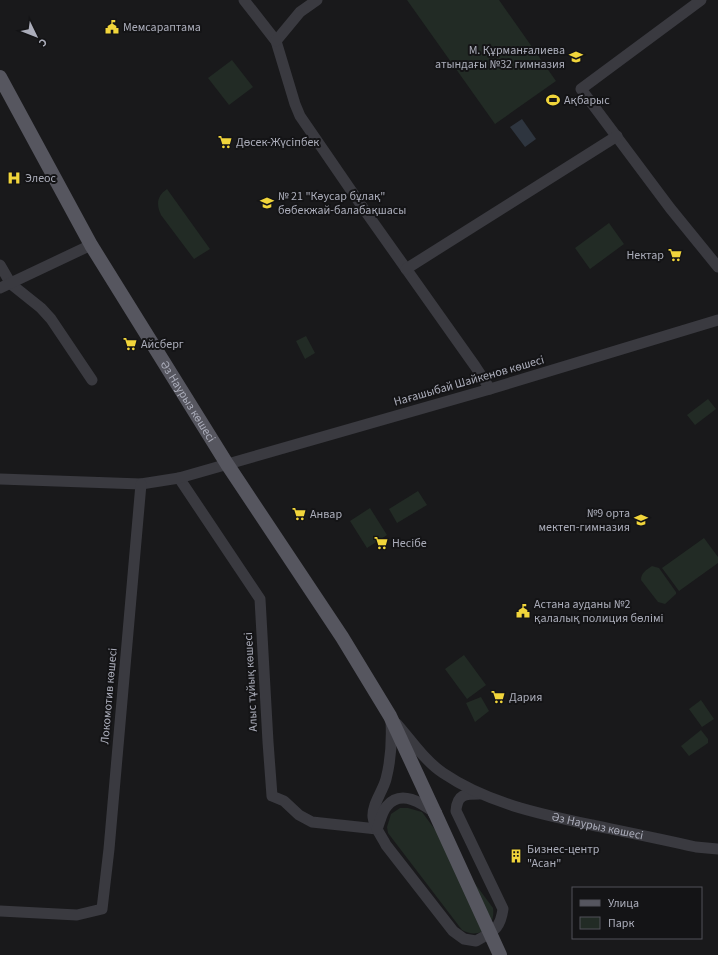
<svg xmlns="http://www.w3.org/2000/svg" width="718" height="955" font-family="'Source Sans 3',sans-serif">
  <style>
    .green { fill: #222b25 }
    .water { fill: #2e353f }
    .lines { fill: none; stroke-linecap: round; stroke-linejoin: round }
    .minor { stroke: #3a3a40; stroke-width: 11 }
    .major { stroke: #56565f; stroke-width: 14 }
    .major-bridge { stroke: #56565f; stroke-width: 14 }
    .labels { text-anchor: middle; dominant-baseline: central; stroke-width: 4; stroke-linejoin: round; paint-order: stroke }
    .poi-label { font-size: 12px; fill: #abadba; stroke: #141416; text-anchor: start }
    .street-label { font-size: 12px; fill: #abadba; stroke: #141416 }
  </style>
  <rect width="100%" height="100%" fill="#19191b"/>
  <path class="green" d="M407 0H499L556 81 495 124Z
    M232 60 253 87 229 105 208 78Z
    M167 189 210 249 194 259 161 215C156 204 157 196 167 189Z
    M609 223 624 244 590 269 575 248Z
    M306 336 315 353 305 359 296 341Z
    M708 399 716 409 695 425 687 415Z
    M418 491 427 505 397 523 389 509Z
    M370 508 387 535 367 548 350 521Z
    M704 538 718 557V563L679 591 662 568Z
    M652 566 659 568 676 592V594L665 604 658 602 641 580C641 573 646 570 652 566Z
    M464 655 486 685 467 699 445 669Z
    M481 697 489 711 475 722 466 703Z
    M701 700 714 719 702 727 689 709Z
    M701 730 708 739V743L689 756 681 746Z
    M400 808H408L422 812 493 908C496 927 479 940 462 930L388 833 387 827 391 814Z"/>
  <path class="water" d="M522 119 536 139 525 147 510 127Z"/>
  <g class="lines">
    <g class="minor">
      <path d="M244 0 276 41 295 104 300 116 368 215 475 366 490 389"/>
      <path d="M701 0 581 89 670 208 718 267"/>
      <path d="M276 41 300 12 317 0"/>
      <path d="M0 265 11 284 41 308 51 319 92 380"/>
      <path d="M406 269 617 136"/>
      <path d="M0 288 91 245"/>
      <path d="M179 478 260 599 268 742 272 796 284 801 299 815 312 822 377 829"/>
      <path d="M0 479 141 484 179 478 490 389 718 320"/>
      <path d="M391 721C392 741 391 760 386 779 383 791 372 804 373 817 374 827 382 837 386 845L453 931 464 939 476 941C493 931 500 930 503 909L456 811C457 794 465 794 479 794"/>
      <path id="s1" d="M397 724C411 740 425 761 443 773 487 803 540 814 592 825 626 832 661 839 696 847L718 849"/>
      <path d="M377 829C380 822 382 811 387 806 401 789 422 803 435 813"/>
      <path d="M0 911 77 915 102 909 109 849 141 484"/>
    </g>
    <path class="major" id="s2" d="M0 77 91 245 227 464 342 637 390 716 435 813"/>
    <path class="major-bridge" d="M435 813 500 955"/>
  </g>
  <defs>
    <g id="civic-bare" transform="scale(1.08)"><path d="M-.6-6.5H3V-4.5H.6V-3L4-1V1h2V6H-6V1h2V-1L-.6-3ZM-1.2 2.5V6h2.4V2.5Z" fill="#f1d53b" stroke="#141416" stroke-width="2.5" paint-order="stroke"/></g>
    <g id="school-bare" transform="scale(1.08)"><path d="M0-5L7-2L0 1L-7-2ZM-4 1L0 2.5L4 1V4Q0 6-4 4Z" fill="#f1d53b" stroke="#141416" stroke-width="2.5" paint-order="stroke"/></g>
    <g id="stadium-bare" transform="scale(1.08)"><path d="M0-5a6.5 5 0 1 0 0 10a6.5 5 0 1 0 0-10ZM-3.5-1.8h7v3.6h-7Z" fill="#f1d53b" stroke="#141416" stroke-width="2.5" paint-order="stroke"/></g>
    <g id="supermarket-bare" transform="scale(1.08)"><path d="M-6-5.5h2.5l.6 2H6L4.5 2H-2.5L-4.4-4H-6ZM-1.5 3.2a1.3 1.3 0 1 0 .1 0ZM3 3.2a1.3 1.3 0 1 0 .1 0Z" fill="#f1d53b" stroke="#141416" stroke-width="2.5" paint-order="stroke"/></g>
    <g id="hospital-bare" transform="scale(1.08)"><path d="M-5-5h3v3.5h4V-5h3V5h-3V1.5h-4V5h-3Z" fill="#f1d53b" stroke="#141416" stroke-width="2.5" paint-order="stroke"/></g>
    <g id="building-bare" transform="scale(1.08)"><path d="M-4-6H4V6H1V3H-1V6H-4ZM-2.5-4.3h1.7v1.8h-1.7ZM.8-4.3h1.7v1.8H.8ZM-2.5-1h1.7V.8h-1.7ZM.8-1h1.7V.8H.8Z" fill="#f1d53b" stroke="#141416" stroke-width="2.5" paint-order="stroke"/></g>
  </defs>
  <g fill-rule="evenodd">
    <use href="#civic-bare" x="112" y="27"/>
    <use href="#school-bare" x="576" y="57"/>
    <use href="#stadium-bare" x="553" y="100"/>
    <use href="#supermarket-bare" x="225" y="142"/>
    <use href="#hospital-bare" x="14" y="178"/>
    <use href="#school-bare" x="267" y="203"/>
    <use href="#supermarket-bare" x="675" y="255"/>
    <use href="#supermarket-bare" x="130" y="344"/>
    <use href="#supermarket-bare" x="299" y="514"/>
    <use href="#school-bare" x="641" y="520"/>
    <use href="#supermarket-bare" x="381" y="543"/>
    <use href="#civic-bare" x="523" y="611"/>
    <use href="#supermarket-bare" x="498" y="697"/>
    <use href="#building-bare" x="516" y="856"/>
  </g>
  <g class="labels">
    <g class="poi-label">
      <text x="123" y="27">Мемсараптама</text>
      <text x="565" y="50" text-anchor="end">М. Құрманғалиева<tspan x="565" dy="14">атындағы №32 гимназия</tspan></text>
      <text x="564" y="100">Ақбарыс</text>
      <text x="236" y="142">Дөсек-Жүсіпбек</text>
      <text x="25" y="178">Элеос</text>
      <text x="278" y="196">№ 21 "Кәусар бұлақ"<tspan x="278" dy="14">бөбекжай-балабақшасы</tspan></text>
      <text x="664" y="255" text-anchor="end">Нектар</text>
      <text x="141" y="344">Айсберг</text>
      <text x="630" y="513" text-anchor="end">№9 орта<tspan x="630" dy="14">мектеп-гимназия</tspan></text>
      <text x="310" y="514">Анвар</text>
      <text x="392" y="543">Несібе</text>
      <text x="534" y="604">Астана ауданы №2<tspan x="534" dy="14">қалалық полиция бөлімі</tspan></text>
      <text x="509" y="697">Дария</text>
      <text x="527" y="849">Бизнес-центр<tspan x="527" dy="14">"Асан"</tspan></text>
    </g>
    <g class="street-label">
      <text transform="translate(469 381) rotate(-16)">Нағашыбай Шайкенов көшесі</text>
      <text stroke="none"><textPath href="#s2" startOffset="375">Әз Наурыз көшесі</textPath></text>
      <text transform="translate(251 682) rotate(-93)">Алыс тұйық көшесі</text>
      <text transform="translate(109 696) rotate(-85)">Локомотив көшесі</text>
      <text stroke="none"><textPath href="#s1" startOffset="232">Әз Наурыз көшесі</textPath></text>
    </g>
  </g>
  <rect x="572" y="887" width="130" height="52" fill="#141416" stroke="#505158"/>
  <rect x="580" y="900" width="20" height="6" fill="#56565f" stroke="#505158"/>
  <text x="608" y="907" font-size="12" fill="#abadba">Улица</text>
  <rect x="580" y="917" width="20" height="12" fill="#222b25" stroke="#505158"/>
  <text x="608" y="927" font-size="12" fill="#abadba">Парк</text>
  <g transform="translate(36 36) rotate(133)" stroke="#141416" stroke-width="3" paint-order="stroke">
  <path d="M0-3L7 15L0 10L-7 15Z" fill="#abadba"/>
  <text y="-6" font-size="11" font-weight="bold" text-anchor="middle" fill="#abadba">С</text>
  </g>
</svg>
